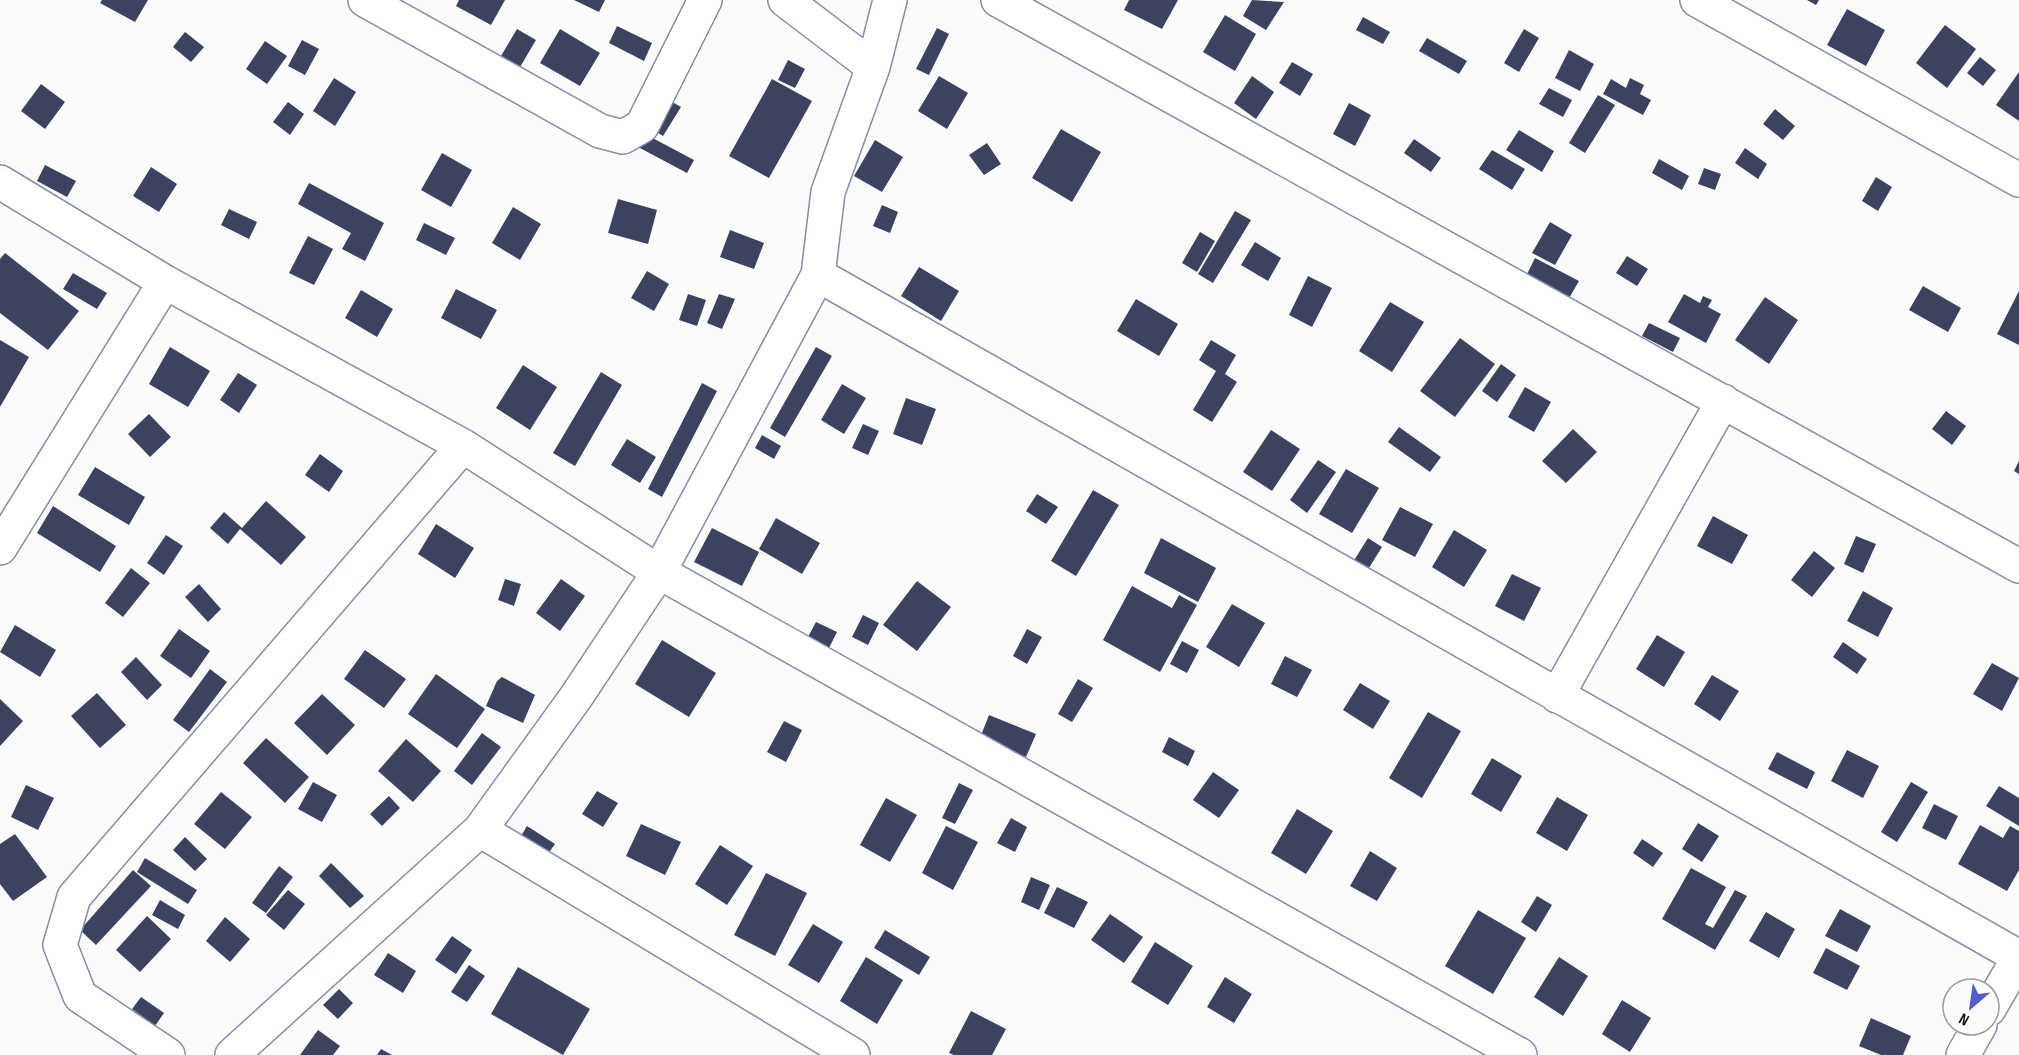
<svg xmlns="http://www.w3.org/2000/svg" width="2019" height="1055" font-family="'Sofia Sans Condensed',sans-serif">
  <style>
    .building { fill: #3d435f }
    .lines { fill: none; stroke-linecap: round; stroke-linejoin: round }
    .minor-casing { stroke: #858dae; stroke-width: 36 }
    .minor { stroke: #fff; stroke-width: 33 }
  </style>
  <rect width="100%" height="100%" fill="#fbfbfb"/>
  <path class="building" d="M102 0H148L135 22 100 3Z
    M459 0H505L491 25 456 6Z
    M574 0H605L599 12Z
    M1129 0H1178L1162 29 1124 10Z
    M1252 0 1284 2 1266 30 1243 16Z
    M1807 0H1819L1816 5Z
    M1847 9 1885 30 1866 66 1827 45Z
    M1225 15 1256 34 1235 71 1203 52Z
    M1363 17 1390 32 1383 44 1356 30Z
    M1945 25 1976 49 1947 88 1916 63Z
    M617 26 652 43 644 61 609 43Z
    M937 28 949 34 929 75 916 69Z
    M517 29 536 40 513 79 494 68Z
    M560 29 600 53 580 86 540 63Z
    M1524 29 1539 38 1519 72 1504 63Z
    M185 32 204 47 191 62 173 47Z
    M1427 38 1467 61 1459 74 1419 51Z
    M302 40 319 49 305 75 288 66Z
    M265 41 287 56 267 84 246 69Z
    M1569 50 1594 64 1580 91 1555 78Z
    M1980 57 1996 70 1983 86 1967 73Z
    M788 60 805 69 795 88 778 80Z
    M1292 62 1313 74 1300 96 1279 83Z
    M2019 72V121L1996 105Z
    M939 76 968 93 947 129 918 111Z
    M1252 76 1274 92 1256 119 1234 103Z
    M334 78 356 92 335 126 313 111Z
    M1630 78 1644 85 1640 94 1651 100 1643 115 1603 94 1611 79 1626 88Z
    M772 79 812 101 769 178 729 156Z
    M41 84 65 102 45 129 21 111Z
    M1549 88 1572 100 1563 117 1539 104Z
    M1598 95 1615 105 1585 153 1569 143Z
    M667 99 681 107 663 136 649 127Z
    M288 102 304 114 290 135 273 122Z
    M1349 103 1371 115 1355 146 1333 134Z
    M1775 109 1795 126 1783 140 1763 124Z
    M1061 129 1101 152 1072 202 1032 178Z
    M1519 130 1554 151 1542 172 1506 150Z
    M645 134 694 160 687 173 638 147Z
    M1414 139 1441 158 1431 172 1404 153Z
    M875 140 903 157 882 192 854 176Z
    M987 143 1001 164 984 175 969 155Z
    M1745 148 1767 164 1758 179 1735 163Z
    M1492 150 1525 169 1512 190 1479 169Z
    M442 153 472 170 451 207 421 190Z
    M1659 159 1689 176 1682 190 1652 173Z
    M45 165 76 181 67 197 37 181Z
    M151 167 177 184 159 212 133 196Z
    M1704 168 1721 174 1715 190 1698 184Z
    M1876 177 1892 187 1878 211 1862 201Z
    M309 183 384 223 365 261 342 249 351 233 298 204Z
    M618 199 657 210 648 244 608 233Z
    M882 205 898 212 890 233 873 226Z
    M513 207 541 224 520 260 492 243Z
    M229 209 257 222 249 239 221 225Z
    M1235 211 1251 220 1213 283 1198 274Z
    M1550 222 1572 235 1555 265 1532 253Z
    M424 223 455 238 446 255 416 240Z
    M730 230 764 243 754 269 720 257Z
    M1200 232 1215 241 1197 272 1182 263Z
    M308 236 333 249 314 285 289 273Z
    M1255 242 1281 258 1268 281 1241 265Z
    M5 253 79 311 48 350 0 313V259Z
    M1627 256 1648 269 1637 286 1616 273Z
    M1535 258 1579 281 1568 300 1525 278Z
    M919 267 959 291 941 321 901 296Z
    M647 271 669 284 654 311 631 298Z
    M73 273 107 293 97 309 63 289Z
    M1308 276 1332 288 1312 327 1289 315Z
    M1923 286 1961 308 1948 332 1909 310Z
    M456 289 497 310 481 339 441 318Z
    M361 290 393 309 377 337 345 318Z
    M2019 291V345L1997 334Z
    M688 294 706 300 697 326 679 320Z
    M719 294 735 299 722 329 707 323Z
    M1684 294 1700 303 1703 296 1712 300 1708 307 1721 314 1706 343 1668 322Z
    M1765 297 1798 320 1769 364 1735 340Z
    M1136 299 1178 324 1159 356 1117 331Z
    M1390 302 1424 322 1392 372 1359 351Z
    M1649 323 1680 338 1673 352 1642 336Z
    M1460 338 1495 364 1455 417 1420 391Z
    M0 340 29 357 0 407Z
    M1211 340 1236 355 1225 374 1237 382 1212 422 1193 410 1216 371 1199 360Z
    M170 347 210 371 188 407 149 384Z
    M816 347 832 356 785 437 770 428Z
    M1501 364 1516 375 1497 402 1482 391Z
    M523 365 557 387 530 430 496 408Z
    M601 372 622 385 575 466 553 453Z
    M238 373 257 385 239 413 220 400Z
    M702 383 717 391 662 497 648 489Z
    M842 384 866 398 844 434 821 420Z
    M1525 387 1551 402 1534 432 1508 417Z
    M906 398 936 409 922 445 893 434Z
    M1946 411 1966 426 1952 445 1932 429Z
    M149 414 171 437 150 457 128 434Z
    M863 424 879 431 868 455 852 448Z
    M1399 427 1441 457 1430 472 1388 442Z
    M1573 429 1597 452 1566 483 1542 461Z
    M1271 430 1300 449 1272 491 1243 472Z
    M762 435 781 446 774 459 755 448Z
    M627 439 656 457 640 483 611 465Z
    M320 454 343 471 329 492 305 475Z
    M1318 460 1336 472 1307 513 1290 500Z
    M2019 461V474L2014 471Z
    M95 467 145 497 129 525 78 495Z
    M1346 469 1379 488 1352 533 1319 514Z
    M1093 490 1119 505 1076 576 1051 561Z
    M1037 494 1058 507 1046 524 1026 511Z
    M266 501 306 537 281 565 240 529 228 544 210 528 224 512 242 528Z
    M53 506 116 546 100 572 37 533Z
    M1400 507 1433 524 1415 557 1382 540Z
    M1713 516 1748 535 1732 564 1697 546Z
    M776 518 820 543 802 574 759 549Z
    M436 524 474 548 455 578 418 554Z
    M712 528 759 552 742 586 694 562Z
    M1454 530 1487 550 1464 587 1432 567Z
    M166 535 183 546 164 575 147 563Z
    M1856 536 1876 544 1863 573 1844 564Z
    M1161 538 1216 568 1198 602 1144 573Z
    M1368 538 1382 547 1367 571 1353 562Z
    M1814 551 1835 568 1812 597 1791 580Z
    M131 568 150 583 123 617 105 603Z
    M1512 574 1541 588 1524 621 1495 606Z
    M505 579 521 584 514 606 498 600Z
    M561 579 585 596 560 631 536 613Z
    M917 581 951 607 917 651 883 625Z
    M199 584 221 609 208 622 185 597Z
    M1132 586 1172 608 1179 595 1197 605 1160 672 1103 640Z
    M1863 591 1893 608 1878 637 1847 621Z
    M1232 604 1265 623 1239 667 1206 647Z
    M863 615 879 623 868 645 852 637Z
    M816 622 837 632 829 648 808 637Z
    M15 625 56 650 40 677 0 652Z
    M179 629 210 651 191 678 160 656Z
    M1027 629 1042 637 1027 664 1013 656Z
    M1657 635 1685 652 1664 687 1636 669Z
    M662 640 716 673 689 717 635 684Z
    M1182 641 1199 650 1187 673 1170 664Z
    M1843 642 1867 659 1857 674 1833 657Z
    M365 650 406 679 384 708 344 679Z
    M1285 656 1312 670 1297 697 1271 684Z
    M136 657 162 685 147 700 121 672Z
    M1992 663 2019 678 2002 711 1973 694Z
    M210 669 227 682 189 732 173 720Z
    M436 674 485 709 457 748 408 714Z
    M1712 675 1739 691 1720 721 1694 704Z
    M502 677 535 695 523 723 486 706 497 681Z
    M1078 679 1093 688 1072 722 1058 714Z
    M1360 683 1390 701 1373 729 1343 710Z
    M97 693 126 725 100 748 71 716Z
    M322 694 355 725 327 755 294 723Z
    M0 699 23 721 0 746Z
    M1428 712 1461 731 1422 798 1389 778Z
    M989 715 1036 734 1026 757 980 738Z
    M784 721 802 730 786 762 767 752Z
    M482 733 501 747 472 785 454 771Z
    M1169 737 1195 751 1188 766 1162 752Z
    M266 738 309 777 285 803 243 763Z
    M406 739 441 771 413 802 378 771Z
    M1847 750 1879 766 1863 798 1831 781Z
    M1777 752 1815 772 1807 789 1768 769Z
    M1492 758 1522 776 1501 812 1471 794Z
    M1213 772 1239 790 1219 818 1193 800Z
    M313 782 337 795 322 822 298 809Z
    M1911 782 1928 792 1897 842 1881 832Z
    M959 783 973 790 955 824 942 818Z
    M26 785 54 798 38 830 11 817Z
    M1999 786 2019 798V826L1986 806Z
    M597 791 618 803 603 827 582 814Z
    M221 792 252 817 225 849 194 824Z
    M389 796 400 808 382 826 370 814Z
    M1557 797 1588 815 1567 851 1536 833Z
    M886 798 917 815 890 862 860 845Z
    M1934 804 1958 816 1946 840 1922 828Z
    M1297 809 1333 831 1306 874 1271 853Z
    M1011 818 1027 827 1015 852 997 843Z
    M1698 823 1719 836 1702 862 1682 849Z
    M641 824 681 842 665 875 626 856Z
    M1980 825 2003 838 2010 826 2019 831V870L2007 891 1958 864Z
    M527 826 555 844 545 858 518 841Z
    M946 826 978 842 953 890 922 873Z
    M15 834 47 877 13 901 0 884V844Z
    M185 837 207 859 195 871 173 850Z
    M1642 839 1663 853 1653 867 1633 853Z
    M720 845 753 866 727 905 695 884Z
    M1370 851 1397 868 1377 901 1350 886Z
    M145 858 197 890 188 904 137 872Z
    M331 863 364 896 350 908 319 876Z
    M279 866 293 877 266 913 252 903Z
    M1691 868 1726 887 1705 924 1713 928 1735 890 1747 896 1715 950 1662 919Z
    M133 870 151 886 96 945 80 930Z
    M766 873 807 893 775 956 734 935Z
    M1031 877 1050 885 1039 910 1021 902Z
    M1057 887 1088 902 1074 928 1044 913Z
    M288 890 305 904 284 930 266 915Z
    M1537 896 1552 905 1536 932 1521 922Z
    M160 900 185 915 178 929 152 915Z
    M1840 909 1871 926 1857 952 1825 936Z
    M1478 910 1526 938 1493 994 1445 966Z
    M1766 912 1795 929 1779 958 1749 941Z
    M1110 914 1143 937 1124 963 1091 940Z
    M147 916 171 939 140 972 116 950Z
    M225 917 250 939 230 962 206 941Z
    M813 924 843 942 819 983 788 965Z
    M885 930 930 957 919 975 874 948Z
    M452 936 472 950 456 974 435 960Z
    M1155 942 1193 966 1168 1005 1131 982Z
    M1826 948 1860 966 1847 990 1813 973Z
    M388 953 416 971 403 993 374 975Z
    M866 957 903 980 877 1024 840 1001Z
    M1559 957 1588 976 1563 1016 1534 997Z
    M469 965 485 976 467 1002 451 992Z
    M518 967 590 1009 563 1055 491 1014Z
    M1225 977 1252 994 1234 1023 1207 1007Z
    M339 989 353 1003 338 1019 323 1005Z
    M141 997 164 1013 155 1026 132 1009Z
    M1622 1000 1651 1018 1630 1052 1602 1034Z
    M971 1011 1006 1029 992 1055H954L949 1053Z
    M1871 1018 1911 1036 1903 1055H1881L1859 1046Z
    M318 1030 340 1046 333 1055H300Z
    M381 1049 392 1055H377Z"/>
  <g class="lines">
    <g class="minor-casing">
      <path id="minor" d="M365 0 600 131 623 137 642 126 705 0
        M785 0 873 67
        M998 0 2019 566
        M1697 0 2019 180
        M0 182 165 282 463 446 659 572 1520 1055
        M818 275 2019 957
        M0 548 165 282
        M1557 696 1723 401
        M480 830 853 1055
        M1989 1009 2019 957
        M168 1055 80 996 60 945 74 897 463 446
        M232 1055 480 830 576 697 659 572 818 275 828 192 873 67 890 0
        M1963 1055 1980 1025"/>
    </g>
    <use href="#minor" class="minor"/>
  </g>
  <g transform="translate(1971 1007) rotate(209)"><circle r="28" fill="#fbfbfb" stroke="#9b9ca1" stroke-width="1.5"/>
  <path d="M0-4.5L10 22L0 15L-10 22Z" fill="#505cd2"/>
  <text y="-9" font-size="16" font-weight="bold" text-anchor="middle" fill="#0b0e19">N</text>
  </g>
</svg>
